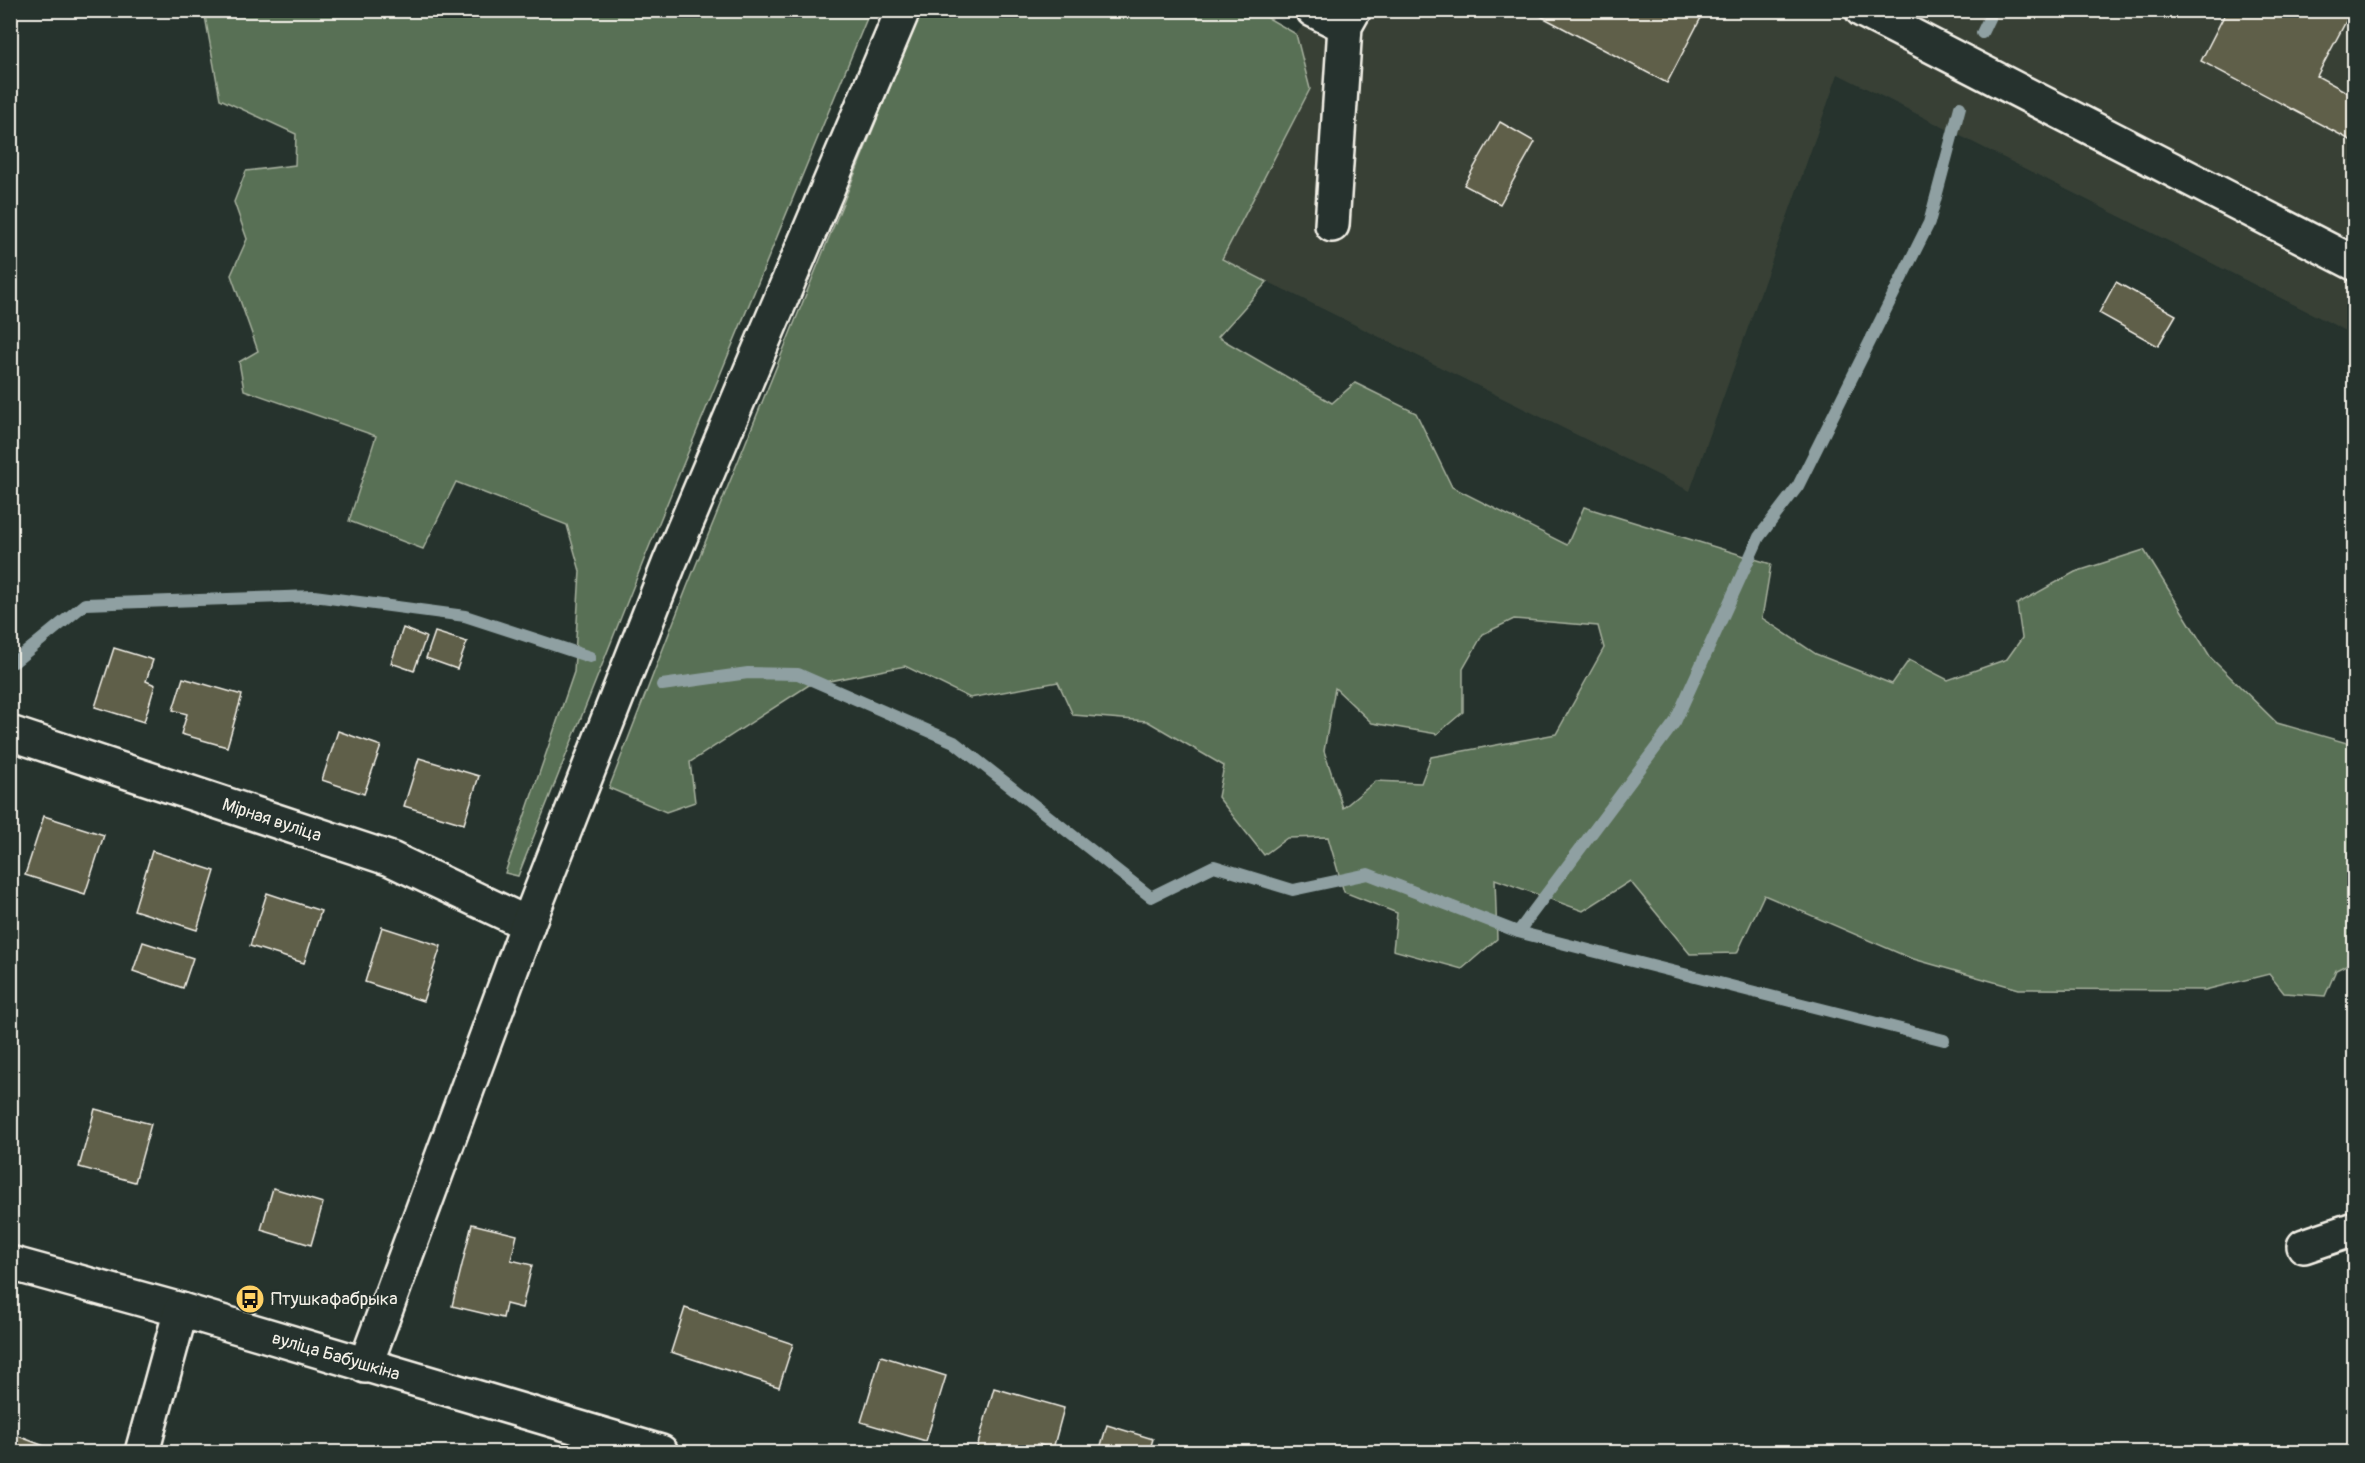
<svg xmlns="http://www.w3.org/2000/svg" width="2365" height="1463" font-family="Pangolin,sans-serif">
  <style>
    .built { fill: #374036 }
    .green { fill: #586f54; stroke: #a6b09e; stroke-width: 1.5; fill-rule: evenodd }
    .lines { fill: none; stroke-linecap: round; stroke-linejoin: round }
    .stream { stroke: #8fa0a2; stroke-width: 12 }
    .building { fill: #5f5f4a; stroke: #f4f1e8; stroke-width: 1.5 }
    .minor-casing { stroke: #f4f1e8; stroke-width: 38 }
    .minor { stroke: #26332d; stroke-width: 33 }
    .labels { text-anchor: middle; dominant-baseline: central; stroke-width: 4.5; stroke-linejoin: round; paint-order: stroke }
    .street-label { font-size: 18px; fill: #f4f1e8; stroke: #26332d }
    .poi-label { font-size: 18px; fill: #f4f1e8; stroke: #26332d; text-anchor: start }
  </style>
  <rect width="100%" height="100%" fill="#26332d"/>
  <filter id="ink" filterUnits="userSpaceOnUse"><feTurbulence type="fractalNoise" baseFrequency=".0167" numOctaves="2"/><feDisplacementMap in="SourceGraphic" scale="12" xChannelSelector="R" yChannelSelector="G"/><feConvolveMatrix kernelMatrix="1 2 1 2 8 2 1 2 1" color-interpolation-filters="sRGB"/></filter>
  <g filter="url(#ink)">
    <path class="built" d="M1315 11H2354V335L1838 74 1690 491 1222 259 1310 89 1296 34Z"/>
    <path class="green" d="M221 10 870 11 647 552 518 876 505 873 574 672 580 571 567 525 456 482 423 549 349 521 376 436 244 390 239 362 258 351 231 275 247 239 234 202 246 171 295 165 296 134 220 99 205 16Z
      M921 11H1256L1296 34 1310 89 1222 259 1267 282 1218 337 1332 403 1355 383 1416 413 1452 487 1567 545 1584 507 1771 564 1762 618 1816 654 1892 684 1909 660 1948 680 2007 659 2022 638 2017 604 2075 572 2144 550 2211 658 2277 723 2354 745V961L2336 970 2325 996 2284 993 2269 974 2205 990 2019 989 1910 958 1764 895 1737 953 1690 954 1630 881 1583 911 1495 879 1497 939 1462 969 1393 950 1397 913 1344 892 1328 837 1287 838 1264 855 1218 797 1224 766 1147 721 1073 715 1058 682 970 698 905 666 809 685 690 762 695 802 666 812 609 788 687 587ZM1514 619 1598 626 1604 648 1556 734 1431 757 1421 783 1376 781 1343 808 1324 751 1335 688 1372 723 1437 734 1463 712V669L1483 634Z"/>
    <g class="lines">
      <path class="stream" d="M1982 33 1993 10
        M14 662 85 604 314 596 465 616 590 657
        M662 685 748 673 798 674 954 742 1151 897 1214 866 1293 890 1368 874 1518 932 1944 1040
        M1518 932 1675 722 1759 537 1798 486 1929 223 1960 107"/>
    </g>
    <path class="building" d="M1529 10H1705L1667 83Z
      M2227 10H2352L2317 76 2354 96V142L2201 61Z
      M1500 122 1535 142 1500 204 1464 185Z
      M2116 282 2176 315 2158 346 2099 313Z
      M403 628 426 637 414 671 391 663Z
      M435 632 467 642 457 669 426 658Z
      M114 648 153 660 146 681 155 685 144 722 95 707Z
      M183 678 242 695 227 747 181 734 187 714 173 710Z
      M338 731 381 746 364 794 322 780Z
      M419 758 479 776 464 824 404 806Z
      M44 816 104 835 85 894 25 875Z
      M152 851 215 871 197 930 134 910Z
      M267 893 321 911 304 963 250 946Z
      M382 927 441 946 423 1001 365 982Z
      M143 942 193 958 183 988 133 971Z
      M95 1109 151 1124 135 1182 79 1167Z
      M273 1188 323 1203 311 1245 261 1230Z
      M472 1224 517 1235 511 1260 532 1265 522 1308 506 1304 503 1318 452 1306Z
      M685 1308 793 1344 779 1387 671 1352Z
      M881 1356 946 1376 926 1441 861 1422Z
      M994 1388 1064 1408 1053 1449 1037 1444 1034 1452 976 1451Z
      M1107 1425 1153 1439 1149 1452H1099Z
      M10 1433 60 1452H10Z"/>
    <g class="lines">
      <g class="minor-casing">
        <g id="minor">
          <path d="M1313 10 1345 26"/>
          <path d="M1862 10 2354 263"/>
          <path d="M1332 225 1345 26 1354 10"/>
          <path id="s1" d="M10 733 391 859 528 924"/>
          <path d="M2304 1246 2354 1229"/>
          <path id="s2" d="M10 1263 181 1310 661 1452"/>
          <path d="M365 1366 528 924 669 564 903 10"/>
          <path d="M142 1452 181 1310"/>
        </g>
      </g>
      <use href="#minor" class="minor"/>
    </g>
  </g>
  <defs>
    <g id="bus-disc" transform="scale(1.5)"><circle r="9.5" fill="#ffd166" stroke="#26332d"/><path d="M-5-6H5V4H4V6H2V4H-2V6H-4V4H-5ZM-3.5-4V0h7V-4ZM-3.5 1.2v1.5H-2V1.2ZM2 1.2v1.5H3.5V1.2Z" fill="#111"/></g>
  </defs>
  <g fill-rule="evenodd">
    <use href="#bus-disc" x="250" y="1299"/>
  </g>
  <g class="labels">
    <g class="street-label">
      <text stroke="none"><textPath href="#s1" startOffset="276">Мірная вуліца</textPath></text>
      <text stroke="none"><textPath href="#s2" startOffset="339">вуліца Бабушкіна</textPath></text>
    </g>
    <g class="poi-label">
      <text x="271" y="1299">Птушкафабрыка</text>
    </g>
  </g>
  <rect width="2365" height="1463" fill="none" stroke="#26332d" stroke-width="36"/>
  <rect x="18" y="18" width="2329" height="1427" fill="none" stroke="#f4f1e8" stroke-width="2" filter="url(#ink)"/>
</svg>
